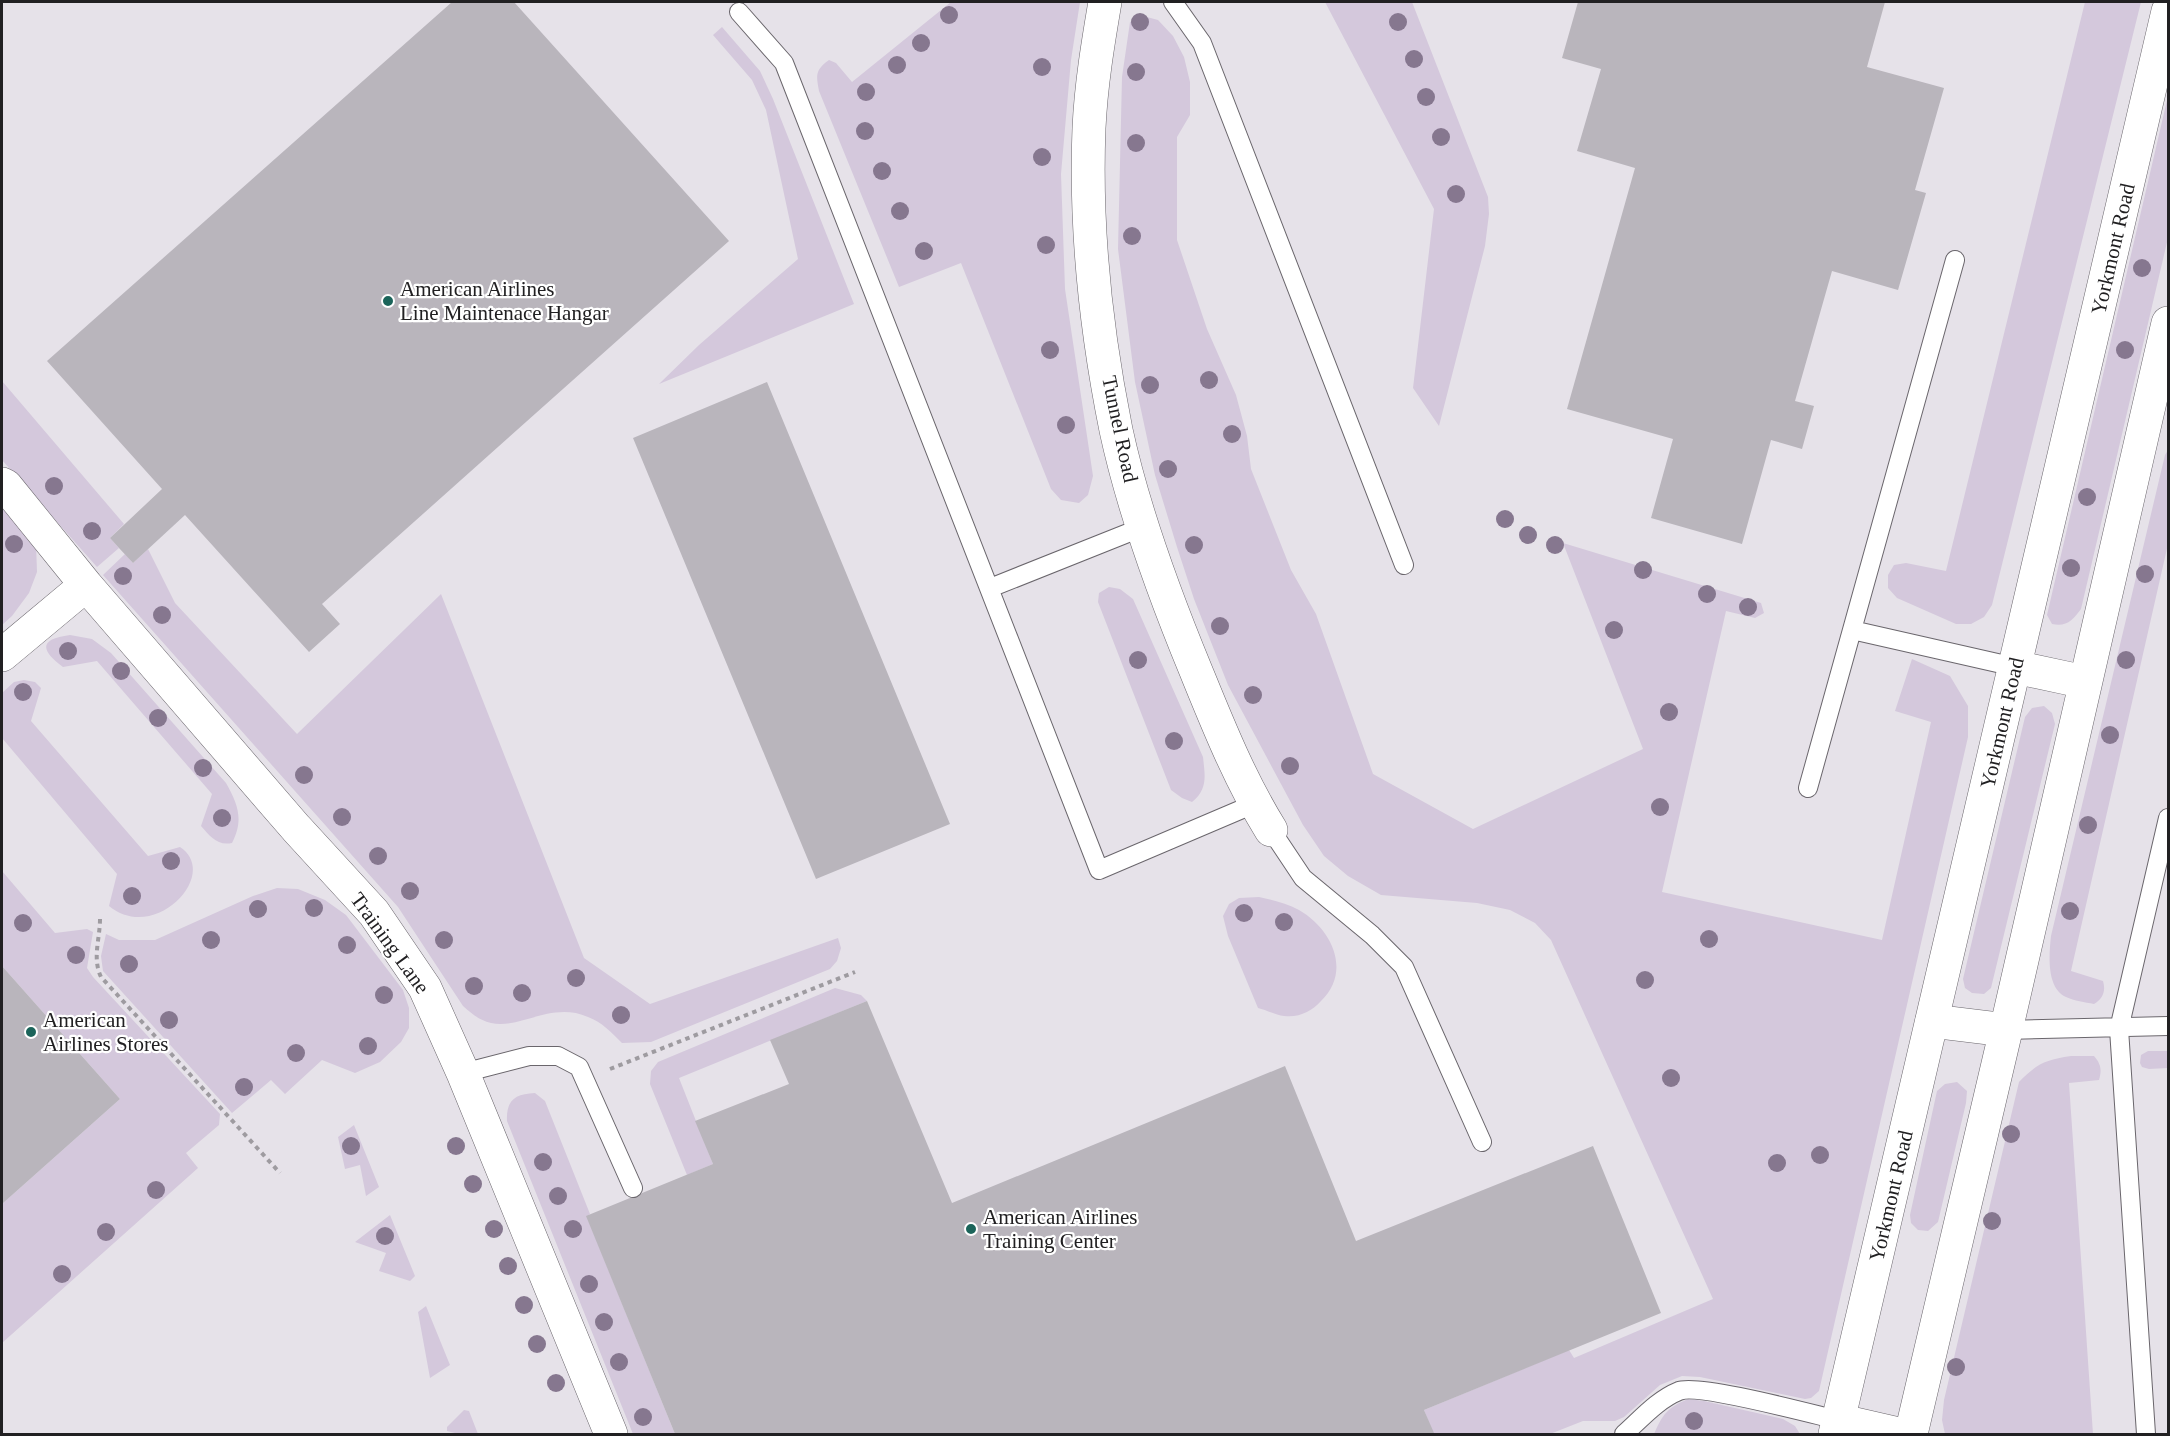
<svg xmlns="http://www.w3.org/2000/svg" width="2170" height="1436" font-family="'Times New Roman',serif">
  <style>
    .green { fill: #d4c8dc }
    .building { fill: #b9b5bc }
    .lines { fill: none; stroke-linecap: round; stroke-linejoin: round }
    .service-casing { stroke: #6a666c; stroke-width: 20 }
    .minor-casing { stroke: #6a666c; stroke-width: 34 }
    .tertiary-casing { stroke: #6a666c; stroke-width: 34 }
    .path { stroke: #9e9ba0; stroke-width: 4; stroke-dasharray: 4.5 4.5; stroke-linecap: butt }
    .service { stroke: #fff; stroke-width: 18 }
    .minor { stroke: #fff; stroke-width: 33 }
    .tertiary { stroke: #fff; stroke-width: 33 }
    .tree { fill: #86778f }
    .poi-dot { fill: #1b645a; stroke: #fff; stroke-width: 2 }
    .labels { text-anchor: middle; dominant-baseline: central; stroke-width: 4.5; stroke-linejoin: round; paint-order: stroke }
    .street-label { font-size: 21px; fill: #212022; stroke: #fff }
    .poi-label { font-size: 21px; fill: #212022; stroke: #fff; text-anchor: start }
  </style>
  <rect width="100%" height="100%" fill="#e6e2e9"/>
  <path class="green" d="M951 2H1080L1071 60 1061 174 1065 289 1093 476 1088 495 1079 503 1061 500 1051 489 961 263 899 287 819 91C816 75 815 70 829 60L836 63 852 82Z
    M1325 2H1412L1488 197 1489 214 1485 246 1439 426 1413 388 1434 209Z
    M2085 2H2141L1992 605 1984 617 1971 624H1956L1897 598 1888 588V575L1894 565 1906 563 1946 571Z
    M1143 16 1158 20 1173 36 1184 57 1190 82V115L1177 137V240L1207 329 1236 395 1247 436 1251 469 1291 570 1316 614 1373 774 1473 829 1643 749 1563 543 1761 603 1764 613 1755 618 1726 611 1662 892 1882 940 1931 722 1895 711 1912 659 1950 676 1968 706V737L1819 1391 1811 1398 1805 1399 1700 1377 1682 1376 1660 1385 1624 1417 1615 1421H1583L1550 1434H1429L1433 1433 1424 1410 1569 1350 1574 1358 1713 1299 1551 940 1535 923 1510 910 1477 903 1381 895 1348 876 1324 856 1303 825 1228 685 1194 599 1177 547 1155 475 1135 382 1118 249 1122 77 1130 22Z
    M722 27 760 71 773 99 854 304 659 384 699 345 798 259 766 110 752 80 713 35Z
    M2168 96V238L2081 609C2073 620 2067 627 2052 624L2047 615Z
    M2 381 124 524 110 538 119 548 97 567 2 460Z
    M2168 450V544L2071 971 2103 981C2106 991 2103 999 2094 1004 2085 1002 2074 1001 2066 997 2046 988 2049 954 2051 936L2165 455Z
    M2 505 36 544 37 572 29 593 12 616 2 625Z
    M148 549 175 603 297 734 441 594 584 958 650 1004 838 938 841 948 837 961 830 969 651 1042 622 1043C612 1033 602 1022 588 1017 551 1001 519 1030 491 1023 479 1020 472 1014 463 1006L398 907 103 575 125 554 133 563Z
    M1109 587 1120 589 1133 599 1203 757C1205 776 1208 789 1192 802L1182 798 1171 790 1098 602 1099 593Z
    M70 635 92 639 111 653 226 783C238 804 244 820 232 843 217 846 210 836 201 826L212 794 97 661 63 667C40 650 39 639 70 635Z
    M24 680 35 682 41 688 31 721 148 856 180 847C221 874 155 944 109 906L117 874 2 738V693L14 682Z
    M2044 706 2052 713 2055 724 1991 988 1984 994 1972 993 1965 988 1963 979 2025 717 2032 708Z
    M2 871 55 933 87 929 93 932 87 968 93 977 220 1114 219 1125 186 1153 198 1168 2 1343V1204L120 1099 2 966Z
    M277 888 298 889 325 900 346 915 403 990 409 1008V1028L401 1042 380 1062 355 1073 322 1060 285 1094 271 1080 232 1113 103 971 101 956 106 934 119 940H155L253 896Z
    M1259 897C1272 900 1286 903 1299 910 1332 929 1352 971 1321 1001 1312 1011 1299 1018 1284 1016 1276 1015 1266 1010 1258 1008L1228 936 1223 916 1229 904 1239 898Z
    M835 988 861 995 867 1001 679 1078 713 1164 687 1175 650 1084 651 1071 658 1062Z
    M2148 1051H2168V1068L2149 1069 2142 1067 2140 1063 2141 1055Z
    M2071 1056H2094C2101 1064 2102 1070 2099 1080L2069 1083 2093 1434H1945L1942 1420 1944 1400 2019 1082C2038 1063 2045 1060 2071 1056Z
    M1957 1082 1967 1091 1966 1103 1938 1222 1928 1231 1918 1230 1911 1223 1910 1215 1937 1091 1945 1084Z
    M535 1093 545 1101 590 1214 587 1217 675 1434H633L507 1121C506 1100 515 1094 535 1093Z
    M354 1125 379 1187 366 1196 360 1165 345 1169 338 1137Z
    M390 1215 415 1276 410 1281 379 1271 386 1253 355 1242Z
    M426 1306 450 1365 430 1378 418 1312Z
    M1688 1399 1704 1401 1783 1419 1795 1426 1800 1434H1654C1663 1414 1667 1408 1688 1399Z
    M464 1410 469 1411 478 1434H459L447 1431V1427Z"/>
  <path class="building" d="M452 2H514L729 241 322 604 340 624 309 652 185 515 133 563 119 548 110 538 162 489 47 361Z
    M1578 2H1885L1867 67 1944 88 1915 190 1926 193 1898 290 1832 271 1795 401 1814 406 1802 449 1771 440 1742 544 1651 518 1673 439 1567 409 1635 168 1577 151 1601 69 1562 58Z
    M767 382 950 824 816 879 633 438Z
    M2 966 120 1099 2 1204Z
    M867 1001 952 1203 1285 1066 1356 1241 1593 1146 1661 1313 1424 1410 1434 1433 1429 1434H675L586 1216 713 1164 695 1121 789 1084 770 1040Z"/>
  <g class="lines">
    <g class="service-casing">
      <path id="service" d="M1173 2 1202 43 1404 565
        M739 12 784 63 1099 870 1254 804
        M990 588 1143 527
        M1852 630 2015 667
        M1808 788 1955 260
        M1271 830 1303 878 1372 935 1404 967 1482 1142
        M2006 1030 2168 1026
        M463 1073 529 1056H558L579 1067 633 1188
        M1624 1434C1641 1419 1657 1400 1679 1391 1697 1383 1812 1414 1838 1420
        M2146 1434 2119 1029 2168 818"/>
    </g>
    <g class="minor-casing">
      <path id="minor" d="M1105 2C1098 43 1091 85 1089 128 1085 228 1096 331 1116 430 1133 509 1165 596 1196 671 1218 725 1240 780 1271 830
        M2 484 6 486 86 585 2 655
        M86 585 296 828 374 913 425 988 463 1073 611 1434
        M2015 667 2085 682
        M1932 1021 2006 1030
        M1838 1420 1899 1434"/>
    </g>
    <g class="tertiary-casing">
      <path id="tertiary" d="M1835 1434 2168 11
        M1911 1434 2006 1030 2168 323"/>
    </g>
    <path class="path" d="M100 919C100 939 92 958 101 977L280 1173
      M610 1069 855 972"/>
    <use href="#service" class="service"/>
    <use href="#minor" class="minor"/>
    <use href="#tertiary" class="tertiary"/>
  </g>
  <g class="tree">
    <circle cx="949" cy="15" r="9"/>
    <circle cx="1140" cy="22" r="9"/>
    <circle cx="1398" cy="22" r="9"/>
    <circle cx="921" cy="43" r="9"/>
    <circle cx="1414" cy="59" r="9"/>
    <circle cx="897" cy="65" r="9"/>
    <circle cx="1042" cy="67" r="9"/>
    <circle cx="1136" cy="72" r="9"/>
    <circle cx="866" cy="92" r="9"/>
    <circle cx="1426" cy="97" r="9"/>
    <circle cx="865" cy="131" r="9"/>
    <circle cx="1441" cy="137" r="9"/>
    <circle cx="1136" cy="143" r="9"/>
    <circle cx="1042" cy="157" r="9"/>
    <circle cx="882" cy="171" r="9"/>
    <circle cx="1456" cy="194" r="9"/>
    <circle cx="900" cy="211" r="9"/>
    <circle cx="1132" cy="236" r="9"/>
    <circle cx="1046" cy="245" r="9"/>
    <circle cx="924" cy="251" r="9"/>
    <circle cx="2142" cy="268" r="9"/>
    <circle cx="1050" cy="350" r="9"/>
    <circle cx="2125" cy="350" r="9"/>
    <circle cx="1209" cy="380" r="9"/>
    <circle cx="1150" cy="385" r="9"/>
    <circle cx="1066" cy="425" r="9"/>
    <circle cx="1232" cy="434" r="9"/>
    <circle cx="1168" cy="469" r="9"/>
    <circle cx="54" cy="486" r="9"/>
    <circle cx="2087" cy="497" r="9"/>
    <circle cx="1505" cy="519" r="9"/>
    <circle cx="92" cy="531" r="9"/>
    <circle cx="1528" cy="535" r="9"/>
    <circle cx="14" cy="544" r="9"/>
    <circle cx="1194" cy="545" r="9"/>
    <circle cx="1555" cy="545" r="9"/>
    <circle cx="2071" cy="568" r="9"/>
    <circle cx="1643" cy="570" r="9"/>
    <circle cx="2145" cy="574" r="9"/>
    <circle cx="123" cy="576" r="9"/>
    <circle cx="1707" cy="594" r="9"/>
    <circle cx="1748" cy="607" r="9"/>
    <circle cx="162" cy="615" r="9"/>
    <circle cx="1220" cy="626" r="9"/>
    <circle cx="1614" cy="630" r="9"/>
    <circle cx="68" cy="651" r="9"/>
    <circle cx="1138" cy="660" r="9"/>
    <circle cx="2126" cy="660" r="9"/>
    <circle cx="121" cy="671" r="9"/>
    <circle cx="23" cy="692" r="9"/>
    <circle cx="1253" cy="695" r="9"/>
    <circle cx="1669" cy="712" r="9"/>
    <circle cx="158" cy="718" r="9"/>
    <circle cx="2110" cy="735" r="9"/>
    <circle cx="1174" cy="741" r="9"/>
    <circle cx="1290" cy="766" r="9"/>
    <circle cx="203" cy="768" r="9"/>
    <circle cx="304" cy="775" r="9"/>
    <circle cx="1660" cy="807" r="9"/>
    <circle cx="342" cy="817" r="9"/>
    <circle cx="222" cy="818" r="9"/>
    <circle cx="2088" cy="825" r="9"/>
    <circle cx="378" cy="856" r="9"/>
    <circle cx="171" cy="861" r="9"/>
    <circle cx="410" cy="891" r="9"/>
    <circle cx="132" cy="896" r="9"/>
    <circle cx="314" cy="908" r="9"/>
    <circle cx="258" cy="909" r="9"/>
    <circle cx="2070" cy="911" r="9"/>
    <circle cx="1244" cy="913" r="9"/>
    <circle cx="1284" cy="922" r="9"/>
    <circle cx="23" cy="923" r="9"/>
    <circle cx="1709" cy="939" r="9"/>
    <circle cx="211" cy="940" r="9"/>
    <circle cx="444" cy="940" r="9"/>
    <circle cx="347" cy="945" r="9"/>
    <circle cx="76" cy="955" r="9"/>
    <circle cx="129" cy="964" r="9"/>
    <circle cx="576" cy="978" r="9"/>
    <circle cx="1645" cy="980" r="9"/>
    <circle cx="474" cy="986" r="9"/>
    <circle cx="522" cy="993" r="9"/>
    <circle cx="384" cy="995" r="9"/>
    <circle cx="621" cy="1015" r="9"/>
    <circle cx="169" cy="1020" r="9"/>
    <circle cx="368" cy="1046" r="9"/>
    <circle cx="296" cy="1053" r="9"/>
    <circle cx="1671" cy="1078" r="9"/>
    <circle cx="244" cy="1087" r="9"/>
    <circle cx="2011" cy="1134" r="9"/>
    <circle cx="351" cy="1146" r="9"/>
    <circle cx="456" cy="1146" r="9"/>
    <circle cx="1820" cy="1155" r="9"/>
    <circle cx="543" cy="1162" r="9"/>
    <circle cx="1777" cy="1163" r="9"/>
    <circle cx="473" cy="1184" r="9"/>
    <circle cx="156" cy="1190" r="9"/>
    <circle cx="558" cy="1196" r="9"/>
    <circle cx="1992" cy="1221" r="9"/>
    <circle cx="494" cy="1229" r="9"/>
    <circle cx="573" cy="1229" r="9"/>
    <circle cx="106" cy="1232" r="9"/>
    <circle cx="385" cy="1236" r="9"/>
    <circle cx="508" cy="1266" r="9"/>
    <circle cx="62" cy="1274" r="9"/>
    <circle cx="589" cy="1284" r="9"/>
    <circle cx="524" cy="1305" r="9"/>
    <circle cx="604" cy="1322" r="9"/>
    <circle cx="537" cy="1344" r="9"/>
    <circle cx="619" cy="1362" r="9"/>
    <circle cx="1956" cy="1367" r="9"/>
    <circle cx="556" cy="1383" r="9"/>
    <circle cx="643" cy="1417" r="9"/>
    <circle cx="1694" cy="1421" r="9"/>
  </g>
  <g class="poi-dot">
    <circle cx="388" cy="301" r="6"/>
    <circle cx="31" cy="1032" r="6"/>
    <circle cx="971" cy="1229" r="6"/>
  </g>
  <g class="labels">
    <g class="street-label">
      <text transform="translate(2113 249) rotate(-77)">Yorkmont Road</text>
      <text transform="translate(1120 429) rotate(78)">Tunnel Road</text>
      <text transform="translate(2002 723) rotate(-77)">Yorkmont Road</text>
      <text transform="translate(390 943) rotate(54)">Training Lane</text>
      <text transform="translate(1891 1196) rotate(-77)">Yorkmont Road</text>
    </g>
    <g class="poi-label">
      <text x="400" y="289">American Airlines<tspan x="400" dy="24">Line Maintenace Hangar</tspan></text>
      <text x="43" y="1020">American<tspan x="43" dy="24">Airlines Stores</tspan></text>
      <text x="983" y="1217">American Airlines<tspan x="983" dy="24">Training Center</tspan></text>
    </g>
  </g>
  <rect width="2170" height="1436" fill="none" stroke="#212022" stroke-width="6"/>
</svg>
